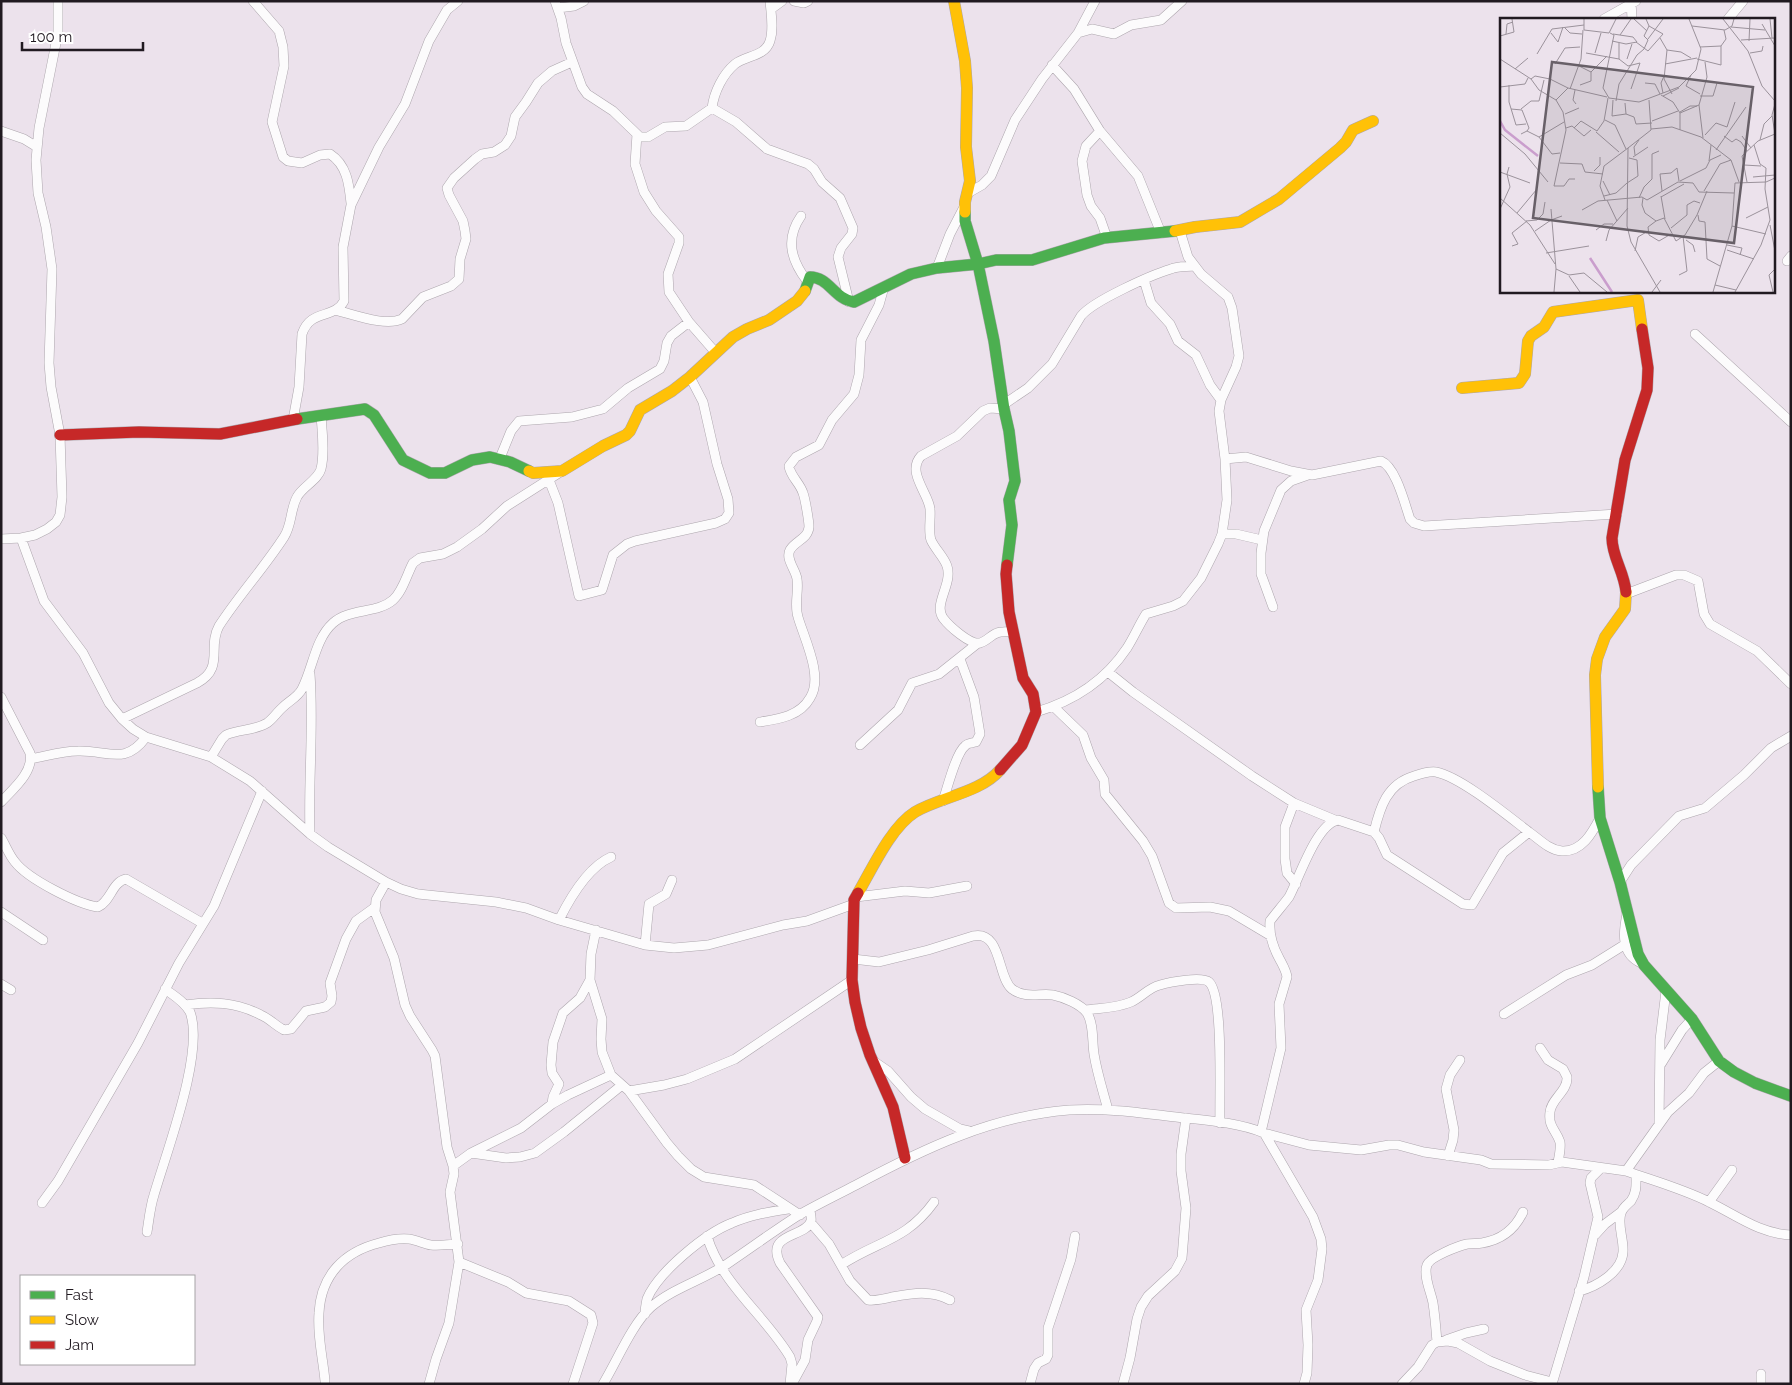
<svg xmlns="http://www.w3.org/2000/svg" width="1792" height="1385" font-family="Raleway,sans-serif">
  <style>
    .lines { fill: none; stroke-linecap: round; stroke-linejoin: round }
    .street-casing { stroke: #ada6ad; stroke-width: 10 }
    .fast-casing { stroke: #ada6ad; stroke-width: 12 }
    .slow-casing { stroke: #ada6ad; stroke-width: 12 }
    .jam-casing { stroke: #ada6ad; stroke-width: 12 }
    .street { stroke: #fcfbfc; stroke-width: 9 }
    .fast { stroke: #4caf50; stroke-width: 11 }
    .slow { stroke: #ffc107; stroke-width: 11 }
    .jam { stroke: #c62828; stroke-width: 11 }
    .inset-river { fill: none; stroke: #ca9ecd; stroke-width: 2.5 }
    .inset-road { fill: none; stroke: #9b929b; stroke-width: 1 }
    .view { fill: #686068; fill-opacity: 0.15; stroke: #686068; stroke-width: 2.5 }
    .inset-edge { fill: none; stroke: #211a21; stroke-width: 2.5 }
  </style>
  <rect width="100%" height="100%" fill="#ece2ec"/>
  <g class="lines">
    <g class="street-casing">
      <path id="street" d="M253 1 279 31 283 47 284 66 272 122 283 157 288 161 302 163 320 155 330 154C347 165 349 184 351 203
        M555 1 561 18 566 43 582 87 587 94 613 111 640 137H648L665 127 686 126 712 108 736 122 767 149 808 164 814 169 822 182 840 198 853 228 852 234 841 248 838 257 849 302
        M794 1 804 3 808 1
        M1631 1 1632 19
        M558 8 574 6 584 1
        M771 9 782 1
        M1604 19 1636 1
        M1728 19 1743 1
        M1078 33 1092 29 1114 34 1131 25 1161 20 1182 1
        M1052 65 1074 89 1100 131 1138 176 1161 233
        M712 108C714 92 723 74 735 64 746 55 765 57 770 41 774 28 771 14 770 1
        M1 131 24 139 37 147
        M1100 131 1086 146 1082 161 1087 195 1091 206 1100 218 1107 238
        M637 134 635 164 644 192 656 211 679 237V243L668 274 669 292 689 322 716 353
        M968 193 982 185 991 176 1015 120 1042 79 1078 33 1095 1
        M801 216C785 239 791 260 807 281
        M1787 261 1791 256
        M937 268 950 234 964 207
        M1144 280 1151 303 1170 324 1178 341 1196 355 1210 385 1221 400
        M335 310C353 314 385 327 402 319L423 297 451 286 459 279 460 259 466 239 465 231 463 221 449 195 447 188 454 178 475 159 482 154 494 152 505 145 511 136 515 117 526 102 538 83 552 71 572 62
        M1695 334 1791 422
        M1003 405 1028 388 1052 364 1081 316C1093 301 1151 275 1171 269 1178 266 1187 267 1194 266
        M1004 409 990 408 983 411 957 436 921 456C906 472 929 494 930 509 931 519 928 531 931 540 935 549 944 557 947 566 953 584 933 604 943 618 949 626 970 645 980 643 987 641 991 635 997 633 1001 631 1007 632 1012 632
        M293 420 299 387 302 334C311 308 334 320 344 301L343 247 351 205 379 147 405 104 429 41 447 10 458 1
        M500 458 511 431 519 421 572 417 603 409 628 388 660 369 664 361 667 343 671 336 689 322
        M1225 459 1246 457 1291 471 1312 475 1381 461C1396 467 1405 505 1410 519L1414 523 1424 526 1617 514
        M549 480 558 503 579 596 602 590 613 555 627 544 635 541 716 523 725 519 729 513 728 499 717 464 703 402 690 377
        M1222 534H1236L1262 540
        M21 538 44 601 83 653 109 703 122 719 133 729 146 737 211 757 250 781 310 834 328 847 386 882 401 889 418 894 496 902 526 908 559 920 645 945 674 948 708 945 783 925 807 921 854 904
        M1 539 21 538 35 535 47 529 56 522 60 515 62 497 60 435 51 387 49 363 52 269 46 227 38 193 36 160 39 128 58 33V1
        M1626 594 1676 575H1684L1698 581 1704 614 1710 624 1757 651 1791 684
        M1273 607 1261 574V553L1264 531 1281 490 1291 481 1308 475
        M1108 672 1133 692 1252 776 1294 803 1335 820
        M310 674C314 727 308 780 310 834
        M1 697 30 753C34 772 13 789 1 802
        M1054 707 1083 735 1091 758 1104 780 1105 794 1143 841 1152 856 1169 903 1176 908 1210 907 1229 911 1271 936
        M1036 712C1074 701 1105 681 1127 648 1134 637 1139 625 1146 614L1173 606 1183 601 1201 578 1218 544 1222 534 1227 500 1225 459 1219 411 1221 400 1236 367 1239 356 1232 308 1228 297 1201 274 1188 257 1180 231
        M122 719 197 683C225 668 207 647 219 626 239 595 264 568 284 537 292 525 290 510 297 497 302 487 318 480 321 469 325 452 322 432 321 415
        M760 722C779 719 800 716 810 698 824 677 804 638 798 617 794 604 799 591 797 579 796 570 785 559 790 550 795 541 808 539 809 527 809 521 805 498 803 493 800 483 790 476 789 466L796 457 819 445 832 420 854 394 859 375 861 340 879 305 884 287
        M860 745 898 710 912 683 939 674 978 643
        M211 757 222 739 226 735C239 729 254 731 267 723 273 719 277 712 283 707 289 701 298 697 302 689 313 668 315 639 333 623 349 608 377 614 393 600 403 591 407 574 413 563L420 558 443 554 457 547 482 529 507 506 562 471
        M31 759C47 756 62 751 78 751 108 750 125 766 146 737
        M943 801C947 789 956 753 965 746 967 743 972 743 976 742L980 734 974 697 960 659
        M1294 803 1285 827V859L1287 873 1296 884
        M1374 832C1380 807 1387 784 1414 776 1420 774 1430 771 1436 772 1461 777 1508 816 1529 832 1539 839 1549 850 1562 851 1582 852 1592 833 1600 818
        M1 838C6 846 9 855 15 862 28 879 77 904 98 907 111 901 112 882 126 879L202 923
        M386 882 376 900 375 912 394 958 405 1005 410 1016 432 1050 435 1056 447 1147 453 1166 454 1174 450 1192 459 1262 449 1323 436 1359 429 1384
        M1620 882 1631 865 1679 816 1705 808 1744 775 1771 748 1791 736
        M856 897 905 891 929 893 967 886
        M1 912 43 940
        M1627 914C1623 933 1621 954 1641 963
        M559 920C570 898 588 867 611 857
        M596 930 591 954 590 980 602 1019 601 1039 602 1052 611 1075 629 1091 667 1143 678 1156 691 1169 704 1177 754 1185 800 1215
        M645 945 649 904 666 894 672 880
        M853 959 879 962 928 950 973 936C1002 930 997 977 1012 989 1025 999 1040 993 1053 995 1063 997 1081 1004 1087 1013 1094 1024 1092 1041 1094 1054 1097 1073 1103 1091 1108 1110
        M1 984 11 990
        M185 1005C212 1001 236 1002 261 1015 270 1019 276 1026 284 1030L291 1029 306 1011 325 1007 331 1002 332 996 330 983 346 939 356 921 374 908
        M1086 1010C1101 1008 1117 1008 1131 1002 1142 997 1148 988 1160 985 1170 982 1202 976 1209 982 1224 995 1219 1099 1220 1123
        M1504 1014 1566 975 1592 965 1624 945
        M1540 1048 1548 1060 1563 1069 1567 1077C1568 1091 1551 1099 1550 1112 1548 1127 1556 1130 1560 1142 1561 1148 1559 1157 1558 1162
        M872 1060 888 1071 911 1097 925 1109 960 1129 969 1131
        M1661 1064 1682 1030 1692 1019
        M629 1091 664 1085 687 1079 735 1059 852 980
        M552 1104 553 1097 559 1084 552 1073 551 1065 553 1042 563 1013 580 998 590 980
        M1659 1124 1660 1040 1666 991
        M1261 1132 1281 1048 1279 1004 1287 977C1286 970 1282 964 1279 958 1273 947 1269 934 1270 921 1276 913 1283 905 1289 897 1299 879 1316 824 1338 820L1374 832 1379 838 1387 855 1463 904 1472 905 1503 853 1529 832
        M1264 1133 1309 1145 1361 1150 1389 1145H1398L1424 1152 1481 1160 1491 1164 1549 1165 1562 1162 1626 1171 1668 1112 1689 1093 1704 1073 1719 1061
        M471 1153 506 1158 520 1157 535 1153 564 1132 622 1085
        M1448 1156 1453 1140 1454 1130 1446 1089 1450 1075 1460 1060
        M453 1166 471 1153 521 1128 552 1104 568 1095 611 1075
        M1626 1171C1654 1181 1683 1189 1709 1202 1736 1215 1760 1234 1791 1235
        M1709 1202 1732 1170
        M42 1203 58 1181 138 1043 179 963 214 906 262 791
        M811 1223 829 1244 850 1281 868 1300C876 1301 884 1299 892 1297 913 1293 931 1290 950 1300
        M147 1232C149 1220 150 1207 154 1195 166 1153 205 1052 190 1012 185 1002 173 995 165 989
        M1595 1235 1605 1224 1621 1212
        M707 1236C721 1284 766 1316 790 1357L792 1364 790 1384
        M459 1262 508 1282 526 1293 569 1301 591 1315 593 1323 573 1384
        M841 1265C877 1241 906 1241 934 1202
        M1579 1291C1596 1287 1622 1272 1623 1252 1624 1239 1617 1225 1621 1213 1623 1207 1627 1205 1631 1201 1637 1192 1636 1185 1636 1175
        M645 1314C645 1309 646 1304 647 1299 658 1272 706 1233 732 1223 750 1215 769 1212 788 1209
        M1446 1340 1466 1333 1484 1329
        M1437 1342C1436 1329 1435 1316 1433 1303 1431 1292 1423 1276 1427 1265 1430 1257 1458 1246 1467 1244 1472 1243 1477 1244 1482 1243 1501 1240 1515 1229 1523 1212
        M1761 1374V1384
        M325 1381C323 1358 317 1336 319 1313 321 1275 344 1252 379 1243 389 1240 399 1238 409 1239 417 1240 424 1244 431 1245 440 1246 449 1244 458 1244
        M603 1384C617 1361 632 1324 651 1307 673 1288 703 1280 727 1264 751 1248 775 1230 799 1215 818 1204 837 1195 856 1185 923 1149 992 1116 1069 1110 1102 1108 1135 1112 1167 1116 1199 1120 1234 1121 1264 1133L1313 1217 1321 1239 1322 1249 1318 1280 1306 1310 1308 1345 1307 1373 1304 1384
        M792 1384 805 1360 808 1340 817 1321 818 1317 780 1263C765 1232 806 1238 811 1221 812 1218 810 1213 810 1210
        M1030 1384 1034 1369 1038 1363 1046 1359 1048 1355V1328L1071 1259 1075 1236
        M1123 1384 1130 1358 1137 1319 1141 1307 1148 1296 1175 1271 1182 1258 1186 1208 1181 1171V1154L1186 1118
        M1402 1384 1418 1367 1432 1345 1437 1342 1448 1341 1458 1343 1490 1361 1525 1375 1552 1382
        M1552 1384 1584 1277 1598 1217 1590 1183 1591 1178 1601 1168"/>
    </g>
    <g class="fast-casing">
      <path id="fast" d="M965 212V221L978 264 994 341 1004 409 1009 431 1015 481 1009 500 1012 525 1007 565
        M805 291 810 277C829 277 834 299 854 302L911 274 937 268 978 264 996 260H1032L1104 238 1175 231
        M297 419 365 409 374 415 403 460 430 473H445L472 460 490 457 510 462 529 471
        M1598 787 1600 818 1620 882 1638 954 1644 965 1692 1019 1719 1061 1734 1072 1755 1083 1791 1096"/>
    </g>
    <g class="slow-casing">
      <path id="slow" d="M954 1 965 61 967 88 966 147 970 181 965 202V212
        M1175 231 1195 227 1240 222 1279 199 1340 148 1346 142 1353 130 1373 121
        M1462 388 1519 383 1525 374 1528 341 1531 336 1544 327 1553 312 1638 300 1642 329
        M529 471 533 473 562 471 603 446 626 435 630 431 640 410 672 391 690 377 733 337 747 329 769 320 797 301 805 291
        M1598 787 1595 675 1597 659 1605 637 1625 609 1626 592
        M858 893C872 869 891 827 915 812 940 797 980 793 1000 770"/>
    </g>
    <g class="jam-casing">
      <path id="jam" d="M60 435 139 432 220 434 297 419
        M1626 592C1624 571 1612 557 1612 538L1625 460 1647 390 1648 368 1642 329
        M1000 770 1022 745 1036 712 1033 694 1023 678 1009 612 1006 574 1007 565
        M858 893 854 900 852 980 855 1002 861 1028 870 1055 893 1107 905 1158"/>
    </g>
    <use href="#street" class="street"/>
    <use href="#fast" class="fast"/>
    <use href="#slow" class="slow"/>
    <use href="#jam" class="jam"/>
  </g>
  <g transform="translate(1500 18)">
    <rect width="275" height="275" fill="#ece2ec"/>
    <path class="inset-river" d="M0 103 5 112 38 138M90 240 112 274"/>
    <path class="inset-road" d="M84 1V12L109 15 116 1M134 1 147 13M223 1 248 33 262 68 275 83M270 1 272 20M262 6 275 28M192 8 225 12 232 8 234 1M64 9 70 15 82 16M231 9 265 12M51 15 58 24 63 9M110 15 114 17 103 70 109 80 139 84 179 69 196 52 201 31 189 1M6 16 7 6 13 4M120 17 131 1M0 18 14 14 12 1M160 20 167 32 164 61 172 76M148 21 163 1M241 22 275 20M112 23 126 26 137 24 133 19 113 16M249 23 250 1M136 24 148 33 163 16 149 8 146 1M119 25V41M200 29 221 28 226 21 224 12M144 31 148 22 144 18 149 8M167 32 181 34 191 40M86 35 119 41 128 48 140 45 131 71M95 35 101 15M250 35 262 33 263 28M37 36 52 11 84 7M0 41 31 61 39 72 56 82 63 94 66 112 54 168H64L69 161H75M127 41 132 26M197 41 221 47V28M55 46 65 30 80 29M165 46 197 40M79 48 91 54 107 38M15 51 28 40M191 57 186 68 200 76M31 61 35 58 50 61 68 70M145 65 155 66 160 76M9 67V84L16 107 26 106M80 67 91 63V54M0 69 25 66 28 60M70 71 81 41 83 12M75 72 73 82 76 86M163 75 161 65 164 58M161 77 173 84 180 95V112M163 78 179 70M200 78H213L217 65M56 82 68 70 107 79M113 82 112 98 126 96M149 82 151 112 128 130 127 208 131 224 160 274M116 83 119 66 137 37 144 31M125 85 126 96 134 99 136 106 152 105M11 91 22 92 29 110 27 113M21 91 31 83H39L44 62M180 94 190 88H197M180 95 199 87M65 96 79 90M105 102 115 107 126 131M152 103 178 93M227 109 235 84M66 110 72 108 84 118 91 112M74 110 81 103 97 113 104 103 108 80M151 111 172 109 201 119 231 142 239 164M96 114 119 134M0 115 25 136 48 164M21 116 27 113 39 119 64 104M275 116 272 97 275 86M205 117 216 105 227 109M224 118 232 124 236 121 241 124 247 133M242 118 251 130M39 119 52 136 60 135M203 120 199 87 207 59 205 44M260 122 264 106 272 98M216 132 246 89M135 137 134 129 139 122M133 139 148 129M209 143 211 127M60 145 82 146 85 154 103 156M244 147 261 148M94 153 100 147V139M0 154 30 165M253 159 275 157M103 163 110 177M180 163 206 150 210 142 221 137M247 164 242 138 258 123 275 116M127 165 138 158 137 142 129 140M162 173 160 156 171 155 177 150 179 163M204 173 220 146 231 142M104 178 116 175 127 165M161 178 165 201M161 179 184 166M0 180 30 207 55 246M139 180 144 169 152 161V136L159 133M143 180 142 187 145 195 156 203 164 200 176 223 185 217 197 197 207 173M105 182 100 168 104 148 128 130M107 182 117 203M0 191 10 169 7 156 9 149M51 191 56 251 54 274M82 192 98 183 142 179 147 182 178 164 193 165 199 174 234 175M17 195 37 171M198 197 199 203 205 204 207 241 220 248M246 200 268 189M26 203 37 202 43 196 45 184M156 203 148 209 149 217 159 223 171 216M270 207 275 233M232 208 266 216M171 210 187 197V187L194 183 200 185M96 212 104 206H113M35 213 51 202 62 198M186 222 193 227 195 234M106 223 109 212 128 190M227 227 242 230 240 237M12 228 18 226 12 215 27 203M227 232 254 241M135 233 138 219 148 213M46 235 89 228M56 251 69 257 84 255 107 274M179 257 187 253 183 218M69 258 80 274M215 267 236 272M152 274 161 262M213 274 232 208 235 165 266 164 275 160M235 274 261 227 270 202 265 171 266 150 260 146 254 127M273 274 269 257 275 251"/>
    <path class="view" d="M52 44 253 69 234 225 33 200Z"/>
    <rect width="275" height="275" class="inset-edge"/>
  </g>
  <rect width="1792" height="1385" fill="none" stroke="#211a21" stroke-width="5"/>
  <rect x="20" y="1275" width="175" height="90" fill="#ffffff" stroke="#a6a3a6"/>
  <rect x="30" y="1291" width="25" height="8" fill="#4caf50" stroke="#a6a3a6"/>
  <text x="65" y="1300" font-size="15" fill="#211a21">Fast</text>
  <rect x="30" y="1316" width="25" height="8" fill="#ffc107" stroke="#a6a3a6"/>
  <text x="65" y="1325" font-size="15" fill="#211a21">Slow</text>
  <rect x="30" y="1341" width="25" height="8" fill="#c62828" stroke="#a6a3a6"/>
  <text x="65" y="1350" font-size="15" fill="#211a21">Jam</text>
  <path d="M22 42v8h121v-8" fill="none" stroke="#211a21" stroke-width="2.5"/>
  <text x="30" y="42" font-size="15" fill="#211a21" stroke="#ffffff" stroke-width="4" paint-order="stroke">100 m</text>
</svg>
